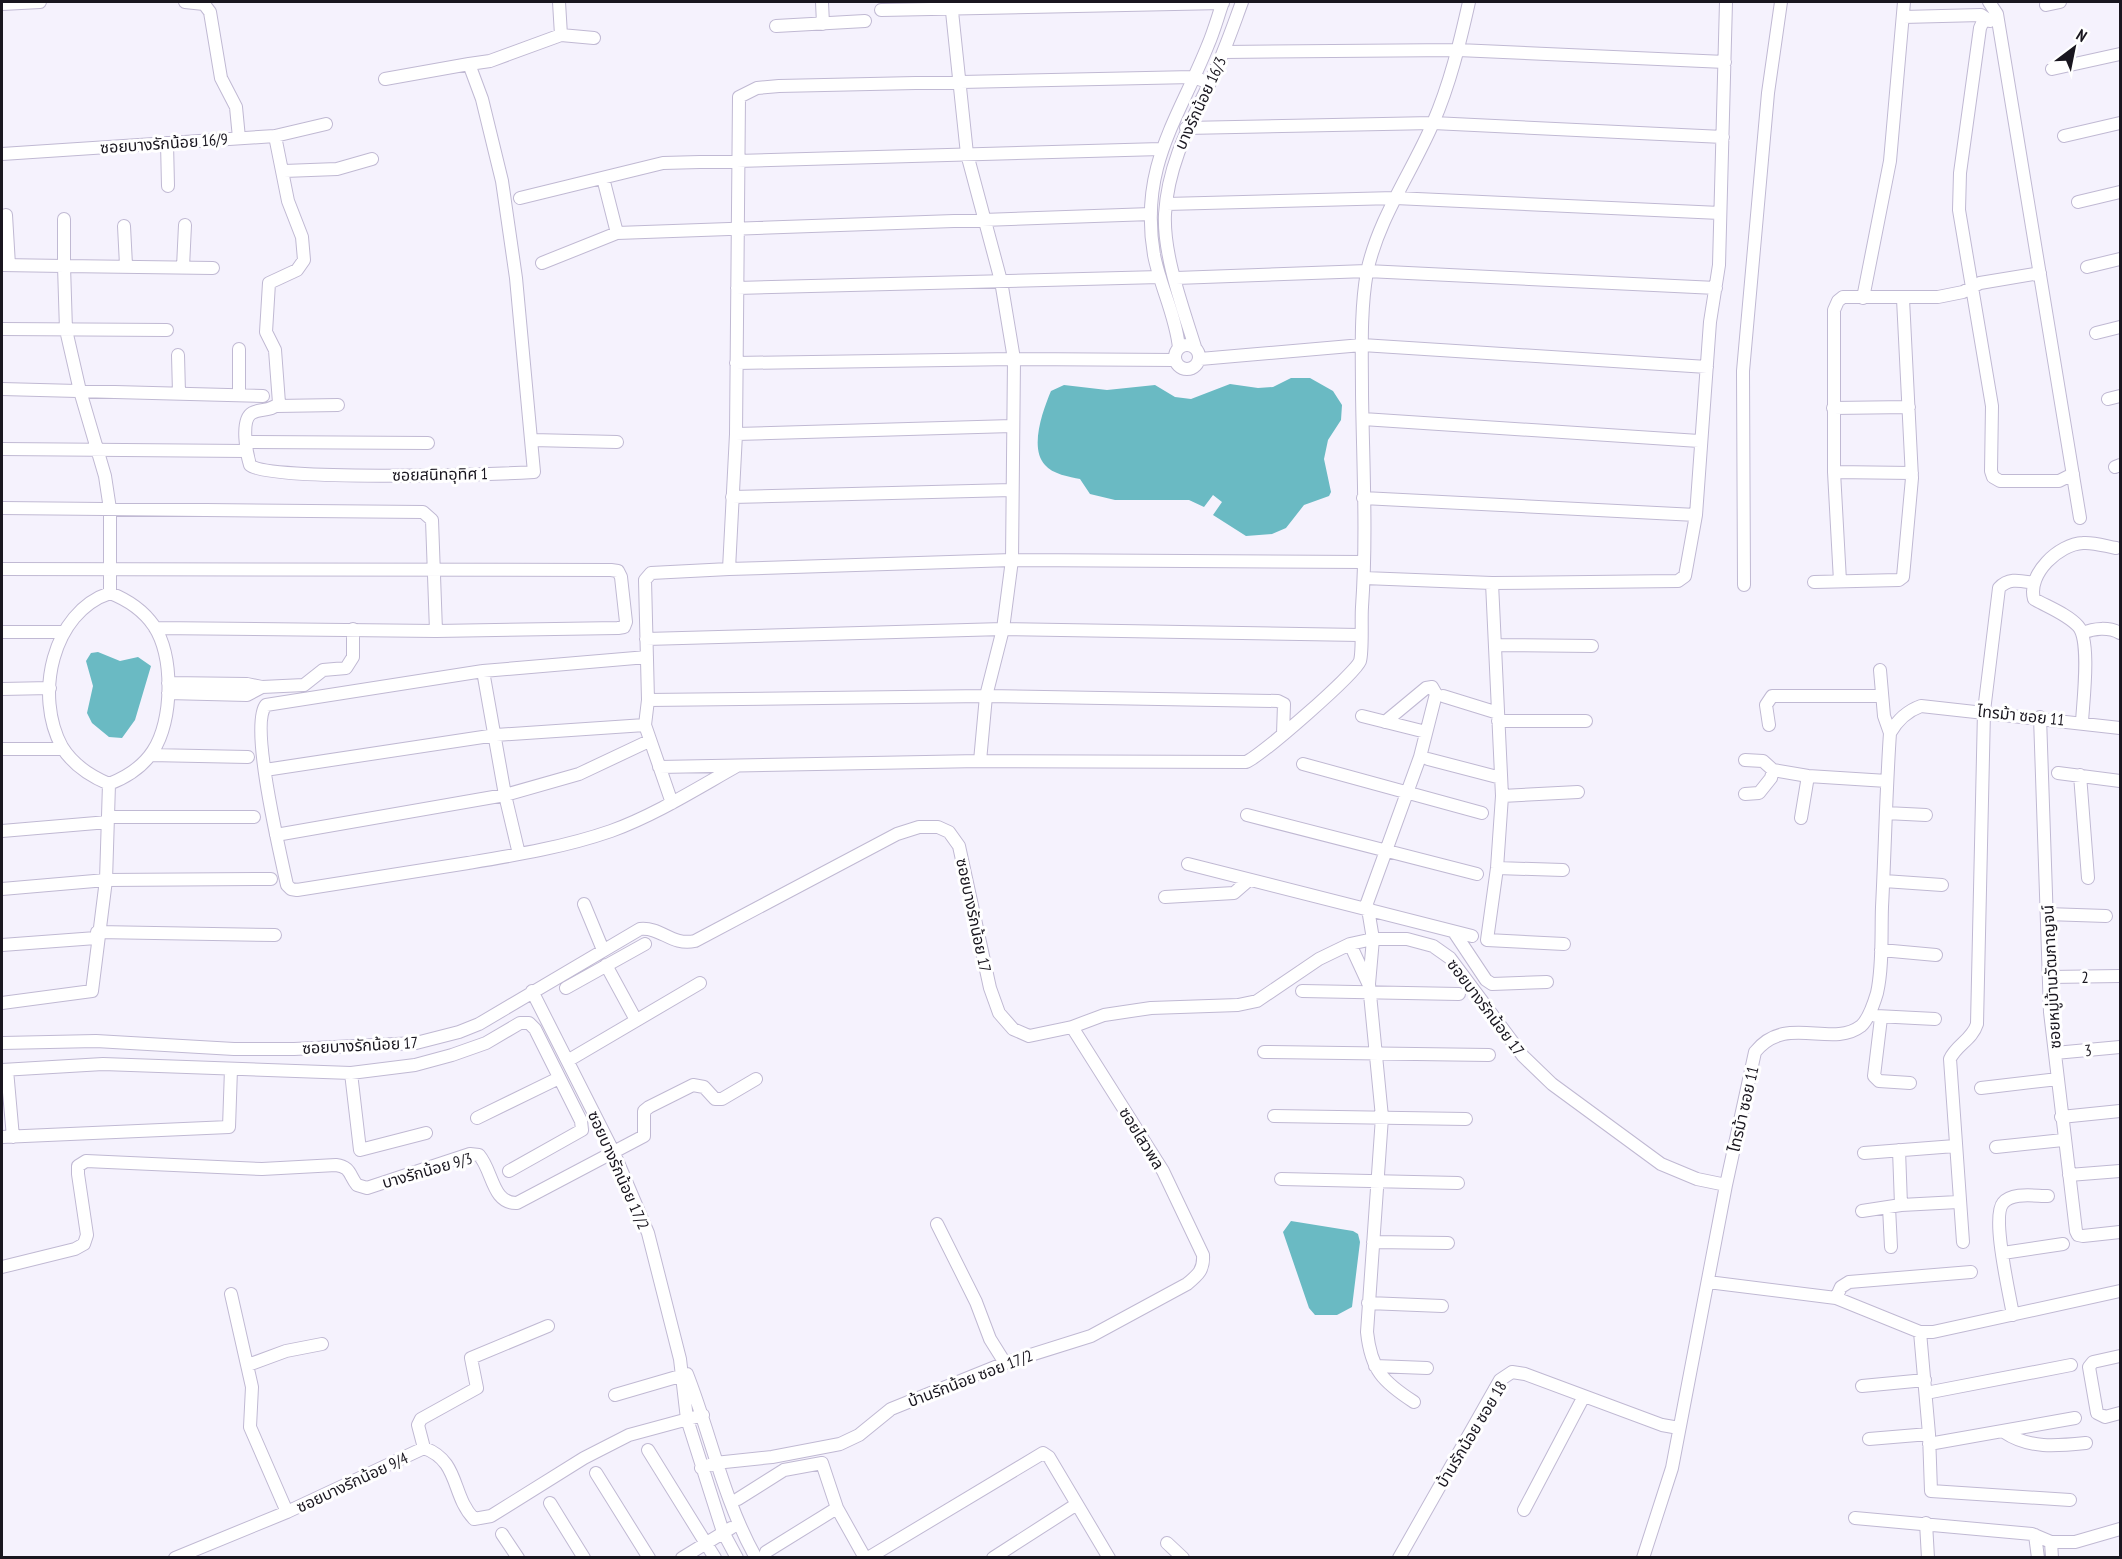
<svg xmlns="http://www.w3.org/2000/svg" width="2122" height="1559" font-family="'PT Sans Narrow','Noto Sans Thai',sans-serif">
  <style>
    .water { fill: #6abac3 }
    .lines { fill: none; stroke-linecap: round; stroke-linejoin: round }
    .minor-casing { stroke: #c0b9d3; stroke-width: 14 }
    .minor { stroke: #fff; stroke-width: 12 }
    .labels { text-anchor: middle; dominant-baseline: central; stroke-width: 6; stroke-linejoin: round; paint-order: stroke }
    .street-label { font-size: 16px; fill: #19161f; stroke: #fff }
  </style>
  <rect width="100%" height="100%" fill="#f5f2fd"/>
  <path class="water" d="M1291 378H1310L1333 391 1342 405 1341 420 1328 440 1324 459 1331 492 1329 496 1304 505 1286 528 1272 534 1246 536 1213 515 1222 502 1213 495 1204 507 1189 500H1115L1090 494 1080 479C1070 477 1052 474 1045 465 1029 448 1043 410 1051 391L1064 385 1107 390 1155 385 1175 397 1191 399 1230 384 1258 388 1273 387Z
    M98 652 120 661 138 657 151 666 135 720 122 738 109 737 92 723 87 713 93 686 86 661 91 653Z
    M1291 1221 1353 1231 1358 1234 1360 1242 1352 1307 1337 1315H1315L1309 1308 1283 1232Z"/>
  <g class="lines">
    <g class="minor-casing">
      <path id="minor" d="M185 2 204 4 210 12 221 78 236 107 239 138
        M822 2 823 24
        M951 2 967 154 1001 281 1014 359 1012 560 1003 629 986 696 980 761
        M1989 2 1997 14 2080 518
        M2 4 40 2
        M2046 5 2060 2
        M881 10 1223 3
        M1903 17 1981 15 1990 21
        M1984 19 1980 28 1960 173 1959 210 1992 406 1991 471 1993 477 2000 481H2059L2073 474
        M776 26 865 21
        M561 35 594 38
        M1224 52 1458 50 1725 62
        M2052 69 2120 54
        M385 79 469 64
        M1186 128 1433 123 1723 137
        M275 136 288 201 302 237 304 260 297 270 269 283 266 332 275 350 279 403C271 412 261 408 252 413 240 420 247 455 250 465 267 482 497 474 534 472L516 278 502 181 482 99 469 64 490 61 561 35 559 2
        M2064 136 2120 123
        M167 143 168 186
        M2 154 275 136 326 124
        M284 171 337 169 372 159
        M603 178 617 233
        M520 198 663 163 1161 149
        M2078 202 2120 192
        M1166 204 1395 198 1720 213
        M6 215 9 265
        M64 219V266L213 268
        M124 226 126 265
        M542 263 617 233 1151 214
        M2 265 64 266 66 330 80 391 105 476 110 509V593
        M183 267 185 225
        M2087 267 2120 259
        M1176 278 1367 271 1716 288
        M737 288 1160 277
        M1863 298 1890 161 1904 2
        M2 329 167 330
        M2096 333 2120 327
        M1175 357a12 12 0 1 1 24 0a12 12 0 1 1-24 0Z
        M1195 347C1183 308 1163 255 1165 214 1168 165 1189 126 1210 82 1223 56 1232 29 1242 2
        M1179 348C1176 316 1160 286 1154 255 1139 167 1178 120 1208 45 1214 31 1218 16 1223 2
        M239 349V395
        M178 355 179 393
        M1200 359 1362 345 1707 367
        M736 363 1014 359 1175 360
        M2 389 263 396
        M2108 399 2120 396
        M277 406 338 405
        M1833 408 1909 407
        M1363 419 1699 441
        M736 434 1012 426
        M532 440 617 442
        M246 442 428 443
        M2 449 246 451
        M2115 467 2120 465
        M1834 472 1912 473
        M732 497 1012 490
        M1363 498 1696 515
        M2 508 423 512 432 520 436 631
        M2 569 611 570 618 571 621 577 626 622 624 627 618 628 436 631 155 628
        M729 569 1012 560 1364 562
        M1364 578 1492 583 1678 581 1685 576 1696 515 1710 322 1719 265 1726 2
        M1840 581 1834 472V310L1838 301 1843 297H1938L1963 292 1980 283 2040 273
        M1814 582 1899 580 1903 577 1912 478 1903 299
        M1492 583 1502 796 1497 868 1487 940 1564 944
        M1744 585 1743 371 1768 93 1781 2
        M110 593C128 600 143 610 154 626 174 657 173 721 153 751 142 768 127 777 109 784 90 776 73 765 62 747 34 696 52 612 110 593Z
        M2 632H63
        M2083 633C2094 628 2109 627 2120 633
        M646 639 1003 629 1360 635
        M1495 645 1592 646
        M647 657 483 671 266 705C249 724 281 857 287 885L291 889 297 890C354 881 411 872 468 863 516 855 565 847 611 831 655 815 696 789 737 766
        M1880 670 1884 716 1890 733
        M483 671 505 795 519 854
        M168 683 247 684 262 687 304 685 323 670 346 668 353 657V629
        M2 689 50 688
        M168 693 247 695 262 687
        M1443 696 1498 713
        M648 700 986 696 1278 701 1284 704 1283 734
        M1362 716 1426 732
        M2040 717 2050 1012 2076 1231 2078 1235 2083 1236 2120 1232
        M1498 721H1586
        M1385 722 1426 688 1432 687 1436 694 1420 757 1367 903 1373 939 1369 984 1382 1117 1367 1332C1371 1370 1383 1382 1414 1402
        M2082 722C2083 702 2091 640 2078 626 2067 614 2048 607 2034 599 2027 574 2059 544 2083 543 2093 542 2105 546 2116 548
        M1769 725 1766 705 1772 696H1882
        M2 749H63
        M150 755 248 757
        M1428 759 1501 778
        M1745 760 1763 761 1773 770
        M1303 764 1482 813
        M659 767 980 761 1246 762C1261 756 1355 674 1360 661 1363 650 1361 620 1362 607 1367 536 1363 464 1362 394 1362 354 1360 311 1367 272 1378 219 1412 172 1433 123 1450 84 1460 42 1469 2
        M265 770 496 735 645 725
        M2058 773 2120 781
        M2080 775 2088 878
        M1745 794 1759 793 1771 778 1773 770 1808 776 1887 781
        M1502 796 1578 792
        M672 803 645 725 648 700 645 580 651 573 729 569 736 434 739 97 757 88 779 86 1193 77 1210 83
        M1886 813 1926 815
        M1247 815 1477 874
        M108 817H254
        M1801 818 1808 776
        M2 831 108 822
        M276 835 505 795 579 774 649 741
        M1188 864 1472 936
        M1497 868 1563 870
        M1884 881 1942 885
        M2 889 106 880 271 879
        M1165 897 1234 893 1249 880
        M584 904 603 950
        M2047 914 2106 916
        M97 932 275 935
        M1454 932 1486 980 1492 984 1547 982
        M1350 944 1368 983
        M2 945 96 938
        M1881 950 1936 955
        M606 965 636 1020
        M2050 977 2120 976
        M566 988 645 944
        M532 991 614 1153 648 1233 680 1359 687 1419 723 1532 737 1558
        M1302 991 1459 994
        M2 1003 92 991 106 880 109 784
        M1876 1016 1935 1019
        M1881 1018 1874 1076 1879 1081 1910 1083
        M2 1043 96 1041 234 1049H294L416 1043 459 1032 479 1024 640 929C662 927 671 946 695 941L897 834 919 827H938L949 832 959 846 990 988 999 1013 1013 1029 1029 1036 1072 1027 1104 1015 1151 1008 1238 1005 1257 1001 1319 959 1350 944 1373 939H1407L1433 946 1450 958 1523 1056 1552 1084 1661 1164 1697 1179 1726 1185
        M1264 1052 1489 1055
        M2055 1053 2120 1047
        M569 1060 700 983
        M2 1070 103 1064 351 1073 415 1065 452 1055 486 1043 520 1023H529L535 1029 581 1121 582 1130 509 1171
        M7 1070 13 1137
        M351 1073 360 1150 426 1133
        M1981 1088 2058 1079
        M1274 1116 1466 1119
        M2061 1117 2120 1111
        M477 1118 559 1078
        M2 1137 229 1127 231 1069
        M1996 1147 2063 1140
        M1899 1150 1901 1205
        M1864 1153 1955 1146
        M2069 1175 2120 1171
        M1281 1179 1458 1183
        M1889 1207 1891 1247
        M1862 1211 1901 1205 1958 1202
        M937 1224 976 1302 990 1339 1005 1363
        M1373 1242 1448 1243
        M1963 1242 1950 1059C1956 1045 1972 1040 1977 1024L1984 711 1999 588C2009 577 2021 581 2034 583
        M2003 1253 2063 1244
        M2 1267 75 1249 84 1244 87 1235 78 1174V1166L86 1161 262 1169 336 1165C351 1167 349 1175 357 1185L367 1188 470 1154 479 1155C493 1171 492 1204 517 1203L644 1136V1111L649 1107 693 1085 704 1087 715 1099H722L756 1079
        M1708 1282 1836 1298 1920 1332H1933L2120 1291
        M231 1294 252 1387 250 1427 287 1512
        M1836 1298 1841 1287 1849 1282 1971 1272
        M1368 1303 1442 1306
        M2013 1315C2010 1296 1991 1217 2003 1203 2012 1192 2034 1196 2048 1196
        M1920 1332 1929 1434 1931 1491 2070 1500
        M2120 1356 2093 1362 2089 1367 2097 1413 2105 1417 2120 1413
        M248 1365 286 1351 322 1344
        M1375 1366 1427 1368
        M687 1374C711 1435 723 1499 756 1558
        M1862 1386 1925 1380
        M1926 1393 2071 1365
        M615 1395 687 1374
        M2004 1432C2029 1449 2057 1446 2086 1443
        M1869 1439 1929 1434
        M1929 1444 2075 1418
        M424 1448 418 1425 421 1419 477 1388 471 1358 548 1326
        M648 1450 715 1558
        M701 1468 715 1463 772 1457 840 1444 859 1435 891 1409 1005 1363 1091 1336 1187 1284C1198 1275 1204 1270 1203 1255L1163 1171 1072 1027
        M596 1473 649 1558
        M738 1499 784 1470 822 1463 837 1508 865 1558
        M550 1503 584 1558
        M1524 1510 1583 1398
        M1855 1518 2032 1534 2051 1542 2052 1558
        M1926 1523 1928 1558
        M502 1534 518 1558
        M2035 1535 2038 1558
        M2051 1542H2075L2120 1529
        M1167 1543 1183 1558
        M766 1552 837 1508
        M175 1558 287 1512 424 1448C460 1461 451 1495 474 1519L491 1516 584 1458 629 1435 703 1415
        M682 1558 731 1528
        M868 1558 1043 1453 1049 1457 1109 1558
        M993 1558 1077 1504
        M1399 1558 1500 1380 1512 1372 1525 1374 1662 1425 1679 1428
        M1643 1558 1672 1468 1726 1185 1755 1052C1786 1013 1831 1049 1861 1026 1869 1019 1874 1003 1877 993 1883 966 1881 935 1882 907 1885 849 1886 791 1890 733 1898 719 1907 711 1921 706L2120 728"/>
    </g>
    <use href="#minor" class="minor"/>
  </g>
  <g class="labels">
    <g class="street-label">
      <text transform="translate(1200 103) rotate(-65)">บางรักน้อย 16/3</text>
      <text transform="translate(164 143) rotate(-4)">ซอยบางรักน้อย 16/9</text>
      <text transform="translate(440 474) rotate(-1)">ซอยสนิทอุทิศ 1</text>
      <text transform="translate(2021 715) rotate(6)">ไทรม้า ซอย 11</text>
      <text transform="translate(974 915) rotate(78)">ซอยบางรักน้อย 17</text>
      <text transform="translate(2051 977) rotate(-93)">ซอยหมู่บ้านวัฒกาญจน์</text>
      <text transform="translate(2085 977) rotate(-1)">2</text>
      <text transform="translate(1486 1007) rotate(53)">ซอยบางรักน้อย 17</text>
      <text transform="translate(360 1045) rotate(-3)">ซอยบางรักน้อย 17</text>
      <text transform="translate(2088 1050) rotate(-5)">3</text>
      <text transform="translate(1743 1109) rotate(-77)">ไทรม้า ซอย 11</text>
      <text transform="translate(1142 1138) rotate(58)">ซอยไสวพล</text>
      <text transform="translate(427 1170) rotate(-16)">บางรักน้อย 9/3</text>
      <text transform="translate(619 1170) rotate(66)">ซอยบางรักน้อย 17/2</text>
      <text transform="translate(970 1378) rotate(-21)">บ้านรักน้อย ซอย 17/2</text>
      <text transform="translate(1471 1434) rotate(-59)">บ้านรักน้อย ซอย 18</text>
      <text transform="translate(352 1482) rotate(-25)">ซอยบางรักน้อย 9/4</text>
    </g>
  </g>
  <rect width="2122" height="1559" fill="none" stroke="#19161f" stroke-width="6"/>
  <g transform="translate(2074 48) rotate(32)" stroke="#ffffff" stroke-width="4.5" paint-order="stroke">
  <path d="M0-4.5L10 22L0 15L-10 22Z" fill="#19161f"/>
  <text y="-9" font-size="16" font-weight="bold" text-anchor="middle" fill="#19161f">N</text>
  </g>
</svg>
